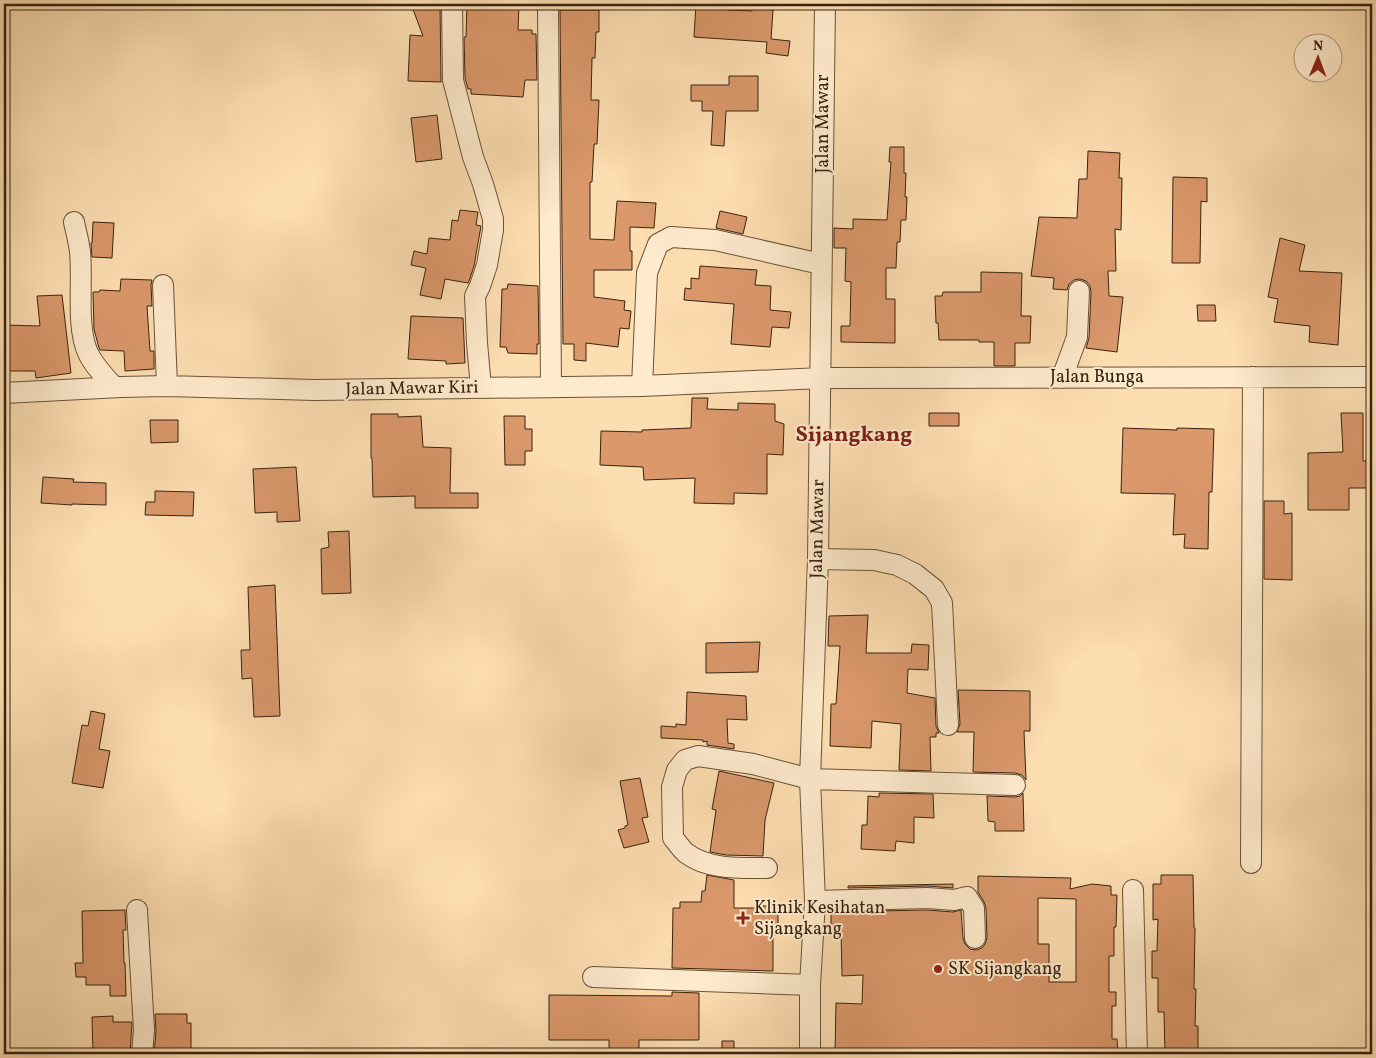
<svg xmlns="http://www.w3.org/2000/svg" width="1376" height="1058" font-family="Vollkorn,serif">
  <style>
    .building { fill: #da986b; stroke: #382311; fill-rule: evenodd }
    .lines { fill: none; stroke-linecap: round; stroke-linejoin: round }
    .minor-casing { stroke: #695239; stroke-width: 22 }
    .minor { stroke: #feeacc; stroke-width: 20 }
    .poi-dot { fill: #8f2418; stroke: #feeacc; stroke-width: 2 }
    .labels { text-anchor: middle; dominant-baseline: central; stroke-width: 4; stroke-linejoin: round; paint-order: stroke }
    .street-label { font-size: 18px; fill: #382311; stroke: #feeacc }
    .poi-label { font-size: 18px; fill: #382311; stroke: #feeacc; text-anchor: start }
    .district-label { font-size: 22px; font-weight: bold; fill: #7a1f14; stroke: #feeacc }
  </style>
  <rect width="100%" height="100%" fill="#fddeb1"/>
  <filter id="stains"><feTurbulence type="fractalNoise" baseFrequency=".004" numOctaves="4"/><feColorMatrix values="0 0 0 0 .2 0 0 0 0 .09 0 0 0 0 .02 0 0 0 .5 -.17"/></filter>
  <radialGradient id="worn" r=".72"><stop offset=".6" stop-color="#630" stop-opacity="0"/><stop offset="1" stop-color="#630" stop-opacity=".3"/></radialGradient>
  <path class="building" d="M411 4H440L441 82 408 81 410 35 423 36Z
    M467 4H519L518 30H532V34H536L537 80H525L523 97 471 94V89H468L465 78 464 37H466Z
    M696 4H729L728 10 752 11V8L773 10 771 39 790 41 788 56 766 53 767 42 694 37Z
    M560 10H599V32H596L595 58H592L591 100H599L597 144H594L592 182H590V239L614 240 617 201 656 203 654 228 630 227V251H632V270H594V297L625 301 624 310 631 311 629 329 620 328 618 347 586 343V361L574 360V344H563Z
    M729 76H758V111H726L724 146 711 145 713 111H702V101H691V85H729Z
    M437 115 442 159 416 162 411 118Z
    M890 147H904V173H906L905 197H907L906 220H901L900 242H897L896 268H886V299H895V343L841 342V326H850L851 282 845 281 846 248H834V228L853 229V219L887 220 891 162H889Z
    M1088 151 1120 153 1119 178H1122L1121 230 1115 229 1116 271H1108L1109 296 1123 297 1117 352 1086 348 1089 338 1091 292 1090 286 1086 281 1080 279 1074 280 1069 284 1067 290 1053 289 1054 278 1031 276 1039 217 1077 218 1079 179H1087Z
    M1173 177 1207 178V202L1201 201 1200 263H1172Z
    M460 210 478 212 476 225 481 226 474 266 469 281 468 283 445 279 441 299 420 295 426 268 411 265 414 251 427 254 429 238 450 240 452 220 458 221Z
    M720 211 747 217 743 234 716 228Z
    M93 222 114 223 112 258 92 257 91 243H92Z
    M1280 238 1305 245 1299 271 1342 273 1338 345 1309 342 1310 326 1274 322 1278 299 1268 297Z
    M700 266 757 270 755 285 771 286 770 310 791 312 789 328 772 327 770 347 731 344 734 304 684 300 685 288 691 289V278L699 279Z
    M981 272 1022 273 1021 316H1031L1030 343H1015V366H994V342H979V340H939L938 323H936L935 296H942L943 292H981Z
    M121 279 152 280 151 285 152 306H147L150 351H154V369L125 371 124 351 100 350 99 348 94 329 93 292H99L100 290 120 291Z
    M508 284 538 286 539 344H537V354L508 353 506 347H500L502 289H507Z
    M62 295 71 373 36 378 35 371H4V325L40 326 37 296Z
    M1197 305H1215L1216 321H1198Z
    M411 316 463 318 465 363 446 364V361L408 359Z
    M692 398H708L707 409 738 410V403L775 404V421L784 424 783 455 767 454V494L734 493V504L694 503 695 478 644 480 643 467 600 465 601 431 642 432V430L691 428Z
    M929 413H959V426H929Z
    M1341 413H1363V461H1372V488H1349V510H1308V453L1343 452Z
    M371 414H398V417L421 416 423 447 451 448 450 493H478V508H415V496L373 497 372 458H371Z
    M504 416H525V429H532V451H525V465H505Z
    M150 420H178V442L151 443Z
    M1123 428 1177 430V428L1214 429 1212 492H1209L1208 549 1184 548 1185 534 1173 535 1175 494 1121 493Z
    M296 467 300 521 277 522V512L255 513 253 469Z
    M43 477 74 479 73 482 106 483V505L72 504V505L41 503Z
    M155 491 194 492 193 516 145 515 146 502H155Z
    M1264 501H1284V514L1292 513V580L1264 579Z
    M349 531 351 593 322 594 321 549 329 547 328 532Z
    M275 585 280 716 254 717 252 678 242 679 241 650H250L248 587Z
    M868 615 866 653H911L912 644 929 645 928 670 908 669 907 693 935 698 936 726 939 733H936V737H930L931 771 899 770 901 724 872 721 871 748 830 746 831 704H836L840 646H828L829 616Z
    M760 642 758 672 706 673V643Z
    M958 690 1030 691V731H1024L1026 780 1022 775 1015 773 973 772 974 732H957L960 724Z
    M687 692 746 696 747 720 727 719 728 743 734 744V749L707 745V741L703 742V740L661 738V726L676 727V724L686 725Z
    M91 711 105 714 99 749 110 751 103 788 72 783 82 725 88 726Z
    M719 771 774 783 765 820 763 856 726 855 710 852 716 810 712 809Z
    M640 778 648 817 642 818 649 842 624 848 618 830 625 828V826L628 825 620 781Z
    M879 793 933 794 934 818 914 817V843L896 841 895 851 861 849 862 825H867L868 796 879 797Z
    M1023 793 1024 831H995V822L988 821 987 796 1015 797 1020 796Z
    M707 875 734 880V908H763V906H778V935H773V971L672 968 673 908H680V902H701L702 891H705Z
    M1161 875H1193L1194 928H1195L1194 989H1196L1195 1026H1198V1054H1165L1164 1012H1158V978H1152V951H1157L1158 919 1153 920V884H1161Z
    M978 876 1071 878 1070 889 1092 884 1111 886V895H1117L1116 927H1114V956H1109V992H1116V1006H1112V1039H1117L1118 1054H835L836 1003 862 1004 863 975 842 976 841 930H831V912L927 910 953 912 961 910 963 938 965 944 970 949 976 950 982 948 985 944 987 938 986 908 984 902 978 892ZM1038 898 1076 899V982H1049V944H1038Z
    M953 884V888L927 886 848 888V886Z
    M125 910 126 930H123L124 963H125L126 996H110V985H86V977H76L75 963H83L82 911Z
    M672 992 699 993V1040H639V1054H609V1040H549V995L672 996Z
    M155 1014H187V1023H191V1054H154L156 1031Z
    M113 1016V1022H132L130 1054H93L92 1017Z
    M722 1041H734V1054H722Z"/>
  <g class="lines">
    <g class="minor-casing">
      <path id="minor" d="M452 4 453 80 473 157 483 184 493 219V230L487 265 480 286 475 296 477 343 481 388
        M548 4 551 387
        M74 222C76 232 79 242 80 252 83 282 76 327 88 353 94 366 105 377 114 387
        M163 285 167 386
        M1062 378 1077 337 1079 291
        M642 386 647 273 658 244 671 237 715 240 821 264
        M4 393 121 387 167 386 314 390 642 386 821 378 1372 377
        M818 559 874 560 897 565 915 574 934 589 942 603 948 725
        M1251 863 1253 377
        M767 868C741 868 708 870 686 853 681 849 677 842 673 838L672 787 677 770 685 760 698 756 753 764 810 779 1015 785
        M1133 890 1137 1054
        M815 901 927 898 954 900 967 897 974 908 975 938
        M137 910 144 1030 142 1054
        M593 977 810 985
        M810 1054V985L815 901 810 779 818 559 825 4"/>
    </g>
    <use href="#minor" class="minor"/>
  </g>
  <g class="poi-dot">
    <path d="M740.5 910.5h5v5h5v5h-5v5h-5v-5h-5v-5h5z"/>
    <circle cx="938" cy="969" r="5"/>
  </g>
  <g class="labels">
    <g class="street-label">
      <text transform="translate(823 124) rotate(-90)">Jalan Mawar</text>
      <text x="1097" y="377">Jalan Bunga</text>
      <text transform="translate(412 389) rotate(-1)">Jalan Mawar Kiri</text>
      <text transform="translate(818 529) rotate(-89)">Jalan Mawar</text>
    </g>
    <g class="poi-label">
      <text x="754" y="908">Klinik Kesihatan<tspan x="754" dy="21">Sijangkang</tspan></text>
      <text x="948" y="969">SK Sijangkang</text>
    </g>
    <g class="district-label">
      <text x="854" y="435">Sijangkang</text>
    </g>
  </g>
  <rect width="1376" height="1058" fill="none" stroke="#fddeb1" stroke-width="20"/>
  <rect x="5" y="5" width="1366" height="1048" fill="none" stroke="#382311" stroke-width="2.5"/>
  <rect x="10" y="10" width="1356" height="1038" fill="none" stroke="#382311"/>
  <g transform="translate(1318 58) rotate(1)"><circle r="24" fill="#feeacc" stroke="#af9a81"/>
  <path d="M0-4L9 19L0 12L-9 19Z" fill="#8f2418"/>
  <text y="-8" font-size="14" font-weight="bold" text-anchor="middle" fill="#382311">N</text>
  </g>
  <rect width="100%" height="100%" filter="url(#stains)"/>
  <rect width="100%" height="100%" fill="url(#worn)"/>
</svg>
